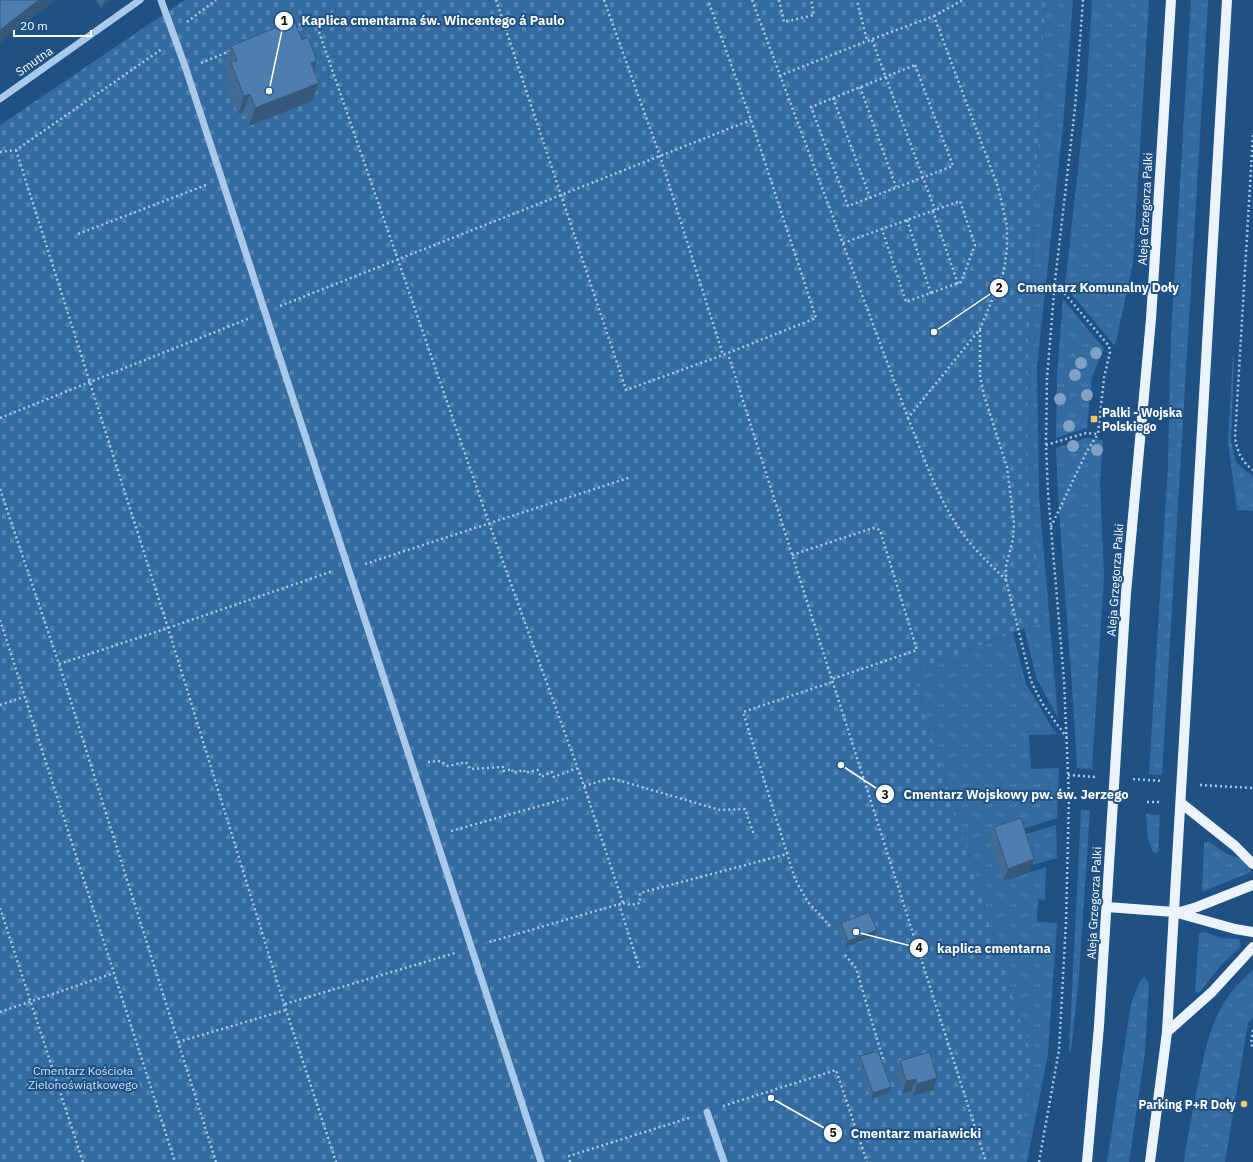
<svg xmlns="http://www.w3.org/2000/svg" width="1253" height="1162" font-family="'IBM Plex Sans',sans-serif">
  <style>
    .grass { fill: url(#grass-tufts) }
    .cemetery { fill: url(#cemetery-stones) }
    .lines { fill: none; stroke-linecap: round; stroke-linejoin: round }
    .path { stroke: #a8c9e9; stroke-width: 2.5; stroke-dasharray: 2 3; stroke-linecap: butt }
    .minor { stroke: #a8c9e9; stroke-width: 7 }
    .major { stroke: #ebf4fe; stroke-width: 10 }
    .tree { fill: #7fa1c3 }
    .wall { fill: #426c96 }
    .shaded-wall { fill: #36587a }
    .building { fill: #4d7eaf; stroke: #36587a }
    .poi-dot { fill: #f6c669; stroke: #205184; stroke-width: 1.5 }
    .labels { text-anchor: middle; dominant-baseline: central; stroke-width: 4; stroke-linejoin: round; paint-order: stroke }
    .street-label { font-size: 12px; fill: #fff; stroke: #205184 }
    .poi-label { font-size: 12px; font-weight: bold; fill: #fff; stroke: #205184; text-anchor: start }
    .park-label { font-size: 12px; fill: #cce2f7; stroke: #205184 }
    .leader { fill: none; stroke: #fff; stroke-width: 1.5 }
    .callout-dot { fill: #fff; stroke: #205184; stroke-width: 1.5 }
    .mark-label { font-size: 12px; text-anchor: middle; font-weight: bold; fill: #111 }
    .callout-label { font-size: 13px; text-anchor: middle; font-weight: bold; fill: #fff; stroke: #205184; stroke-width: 4; stroke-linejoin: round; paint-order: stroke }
  </style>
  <defs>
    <pattern id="grass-tufts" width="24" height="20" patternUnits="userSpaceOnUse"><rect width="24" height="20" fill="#346ca1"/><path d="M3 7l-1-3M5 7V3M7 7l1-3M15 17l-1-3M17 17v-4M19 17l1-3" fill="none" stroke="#5282af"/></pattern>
    <pattern id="cemetery-stones" width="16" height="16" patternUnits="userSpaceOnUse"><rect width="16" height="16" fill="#346ca1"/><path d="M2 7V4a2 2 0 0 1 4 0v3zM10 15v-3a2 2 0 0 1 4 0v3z" fill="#5282af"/></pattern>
  </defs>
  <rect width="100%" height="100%" fill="#205184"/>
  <path class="grass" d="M1045 0H1073L1063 126 1037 366 1039 495 1058 718 1036 677 1024 628 1043 621 1027 464 1028 348Z
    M1092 0H1149L1133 263 1115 346 1065 286 1086 97Z
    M1191 0H1208L1162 775 1149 774 1168 466 1171 334Z
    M1063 299 1104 349 1092 377 1087 428 1056 438 1057 375Z
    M1233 356 1234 357 1231 441 1236 462 1253 477V511L1237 510 1228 441Z
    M1086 438 1103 440 1100 482 1104 576 1092 769 1077 768C1072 661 1060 555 1056 448Z
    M1013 633 1026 684 1051 726 1057 734 1029 735 1031 769 1059 768 1057 818 1016 831 1003 881 1046 867 1045 900 1038 899 1037 922 1057 923 1048 1053 1027 1162H1015L1032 1057 911 672Z
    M1081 810H1090L1079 976 1071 1051 1069 1052Z
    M1146 814 1160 815 1158 852 1155 853 1153 852 1148 839Z
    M1056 825 1057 858 1032 865 1023 835Z
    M1205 842H1209L1229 855 1247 860 1251 872 1204 891 1202 890 1204 844Z
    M1204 932 1221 938 1239 939 1241 946 1220 966 1200 992 1197 993 1195 991 1199 934Z
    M1253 970V1018L1248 1023 1225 1162H1184C1186 1140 1192 1118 1196 1095 1206 1046 1211 1004 1253 970Z
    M1145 977 1149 984 1145 1052 1129 1162H1107L1131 1004 1140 981Z"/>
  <path class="cemetery" d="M185 0H1045L1028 348 1027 464 1043 621 911 672 1032 1057 1015 1162H0V125Z"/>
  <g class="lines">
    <path class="path" d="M496 0 626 390 723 355 816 318 751 120 708 0
      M604 0 660 156 723 355
      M752 0 908 418 980 329 1004 271 1007 248V226L998 187 934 16 867 41 857 0
      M779 0 784 22 814 15 811 0
      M934 16 963 0
      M187 22 216 0
      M294 26 309 22 318 29 489 523 584 786 623 903 486 943
      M872 40 935 210
      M201 63 230 51
      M915 65 953 166 848 206 811 107Z
      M779 76 867 41
      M860 87 896 187
      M833 98 870 197
      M1253 135 1235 438C1238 453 1241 461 1253 470
      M16 150 168 628 286 1010 336 1162
      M0 152 16 150 162 49
      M933 211 958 284
      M907 220 931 294
      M78 234 206 185
      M843 243 960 201 975 245 961 282 906 302 882 229
      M280 306 751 120
      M980 330V376L984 395 1007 467 1014 523 1013 539 1006 566V580L1031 681 1042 703 1067 738
      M729 357 986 1162
      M0 418 250 318
      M908 418C923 455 936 494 958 527 971 547 989 563 1006 580
      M1046 445 1086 433 1098 434 1104 378 1110 352 1109 346 1055 282
      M0 489 59 664 216 1162
      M1051 527 1087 451 1098 434
      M792 555 873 528 880 530 917 650 832 679
      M365 564 631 477
      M0 620 175 1162
      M59 664 168 628 333 571
      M0 705 24 697
      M428 762 440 761 448 766 466 762 470 769 503 767V771L512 769 513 773 524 770 525 773 538 770 541 777 552 772 554 777 577 768
      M1068 775 1096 777
      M1133 779 1163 781
      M1200 785 1253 788
      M584 786 611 778 720 810 745 809 754 835
      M1147 802H1161
      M451 831 568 798
      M623 903 631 905 640 903V893L787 854
      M619 904 640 970
      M0 908 83 1162
      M830 926 808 902 795 879 743 712 832 682
      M845 955 856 968 883 1059
      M285 1004 455 953
      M0 1012 114 973
      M1253 1030 1251 1044 1253 1047
      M178 1042 286 1010
      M723 1106 836 1070 867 1162
      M570 1162 569 1156 692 1117
      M1039 1162 1059 1050 1066 922 1069 797 1064 680 1048 493 1046 445 1047 378 1055 281 1075 108 1083 0"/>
    <path class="minor" d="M161 0 186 69 541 1162
      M0 99 140 0
      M707 1112 724 1162"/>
    <path class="major" d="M1181 803 1235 846 1253 864
      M1107 907 1174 912 1235 929 1253 932
      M1180 912 1197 907 1253 885
      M1167 1032 1212 992 1253 947
      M1087 1162 1099 1026 1126 593 1151 319 1171 0
      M1150 1162 1167 1032 1227 0"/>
  </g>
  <g class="tree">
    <circle cx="1096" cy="353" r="6"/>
    <circle cx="1081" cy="363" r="6"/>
    <circle cx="1075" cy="375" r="6"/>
    <circle cx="1087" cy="395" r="6"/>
    <circle cx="1060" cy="399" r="6"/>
    <circle cx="1069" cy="426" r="6"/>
    <circle cx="1073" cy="446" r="6"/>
    <circle cx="1097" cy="450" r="6"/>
  </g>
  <path class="wall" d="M96 0H112L101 8Z
    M231 46 314 70 312 101 249 126 243 112 238 114 224 81 227 72 224 64Z
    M994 827 1030 872 1003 881 989 839Z
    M841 923 877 930 874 936 845 947 839 929Z
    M860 1056 891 1087 889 1093 871 1099 858 1063Z
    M900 1061 937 1078 933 1090 913 1096 911 1091 902 1094 896 1073Z"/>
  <path class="shaded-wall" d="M39 0H56L0 43V30Z
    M106 0H112L101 8 104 2Z
    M317 61 311 79V63Z
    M319 83 312 101 249 126 255 108Z
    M250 94 243 112 238 114 244 96Z
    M1034 859 1030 872 1003 881 1008 869Z
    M877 930 874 936 845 947 848 941Z
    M937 1078 933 1090 913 1096 917 1084Z
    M916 1079 911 1091 902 1094 906 1081Z
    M891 1087 889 1093 871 1099 873 1093Z"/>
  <path class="building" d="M0 0H39L0 30Z
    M294 20 302 40 308 37 317 61 311 63 319 83 255 108 250 94 244 96 231 63 237 60 231 46Z
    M1021 818 1034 859 1008 869 994 827Z
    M869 912 877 930 848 941 841 923Z
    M878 1051 891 1087 873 1093 860 1056Z
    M930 1052 937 1078 917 1084 916 1079 906 1081 900 1061Z"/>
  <g class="poi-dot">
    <rect x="1090" y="415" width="8" height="8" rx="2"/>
    <circle cx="1244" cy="1104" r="4"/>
  </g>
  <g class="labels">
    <g class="street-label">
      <text transform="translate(34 61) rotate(-35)">Smutna</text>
      <text transform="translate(1145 209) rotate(-87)">Aleja Grzegorza Palki</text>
      <text transform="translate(1115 580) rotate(-86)">Aleja Grzegorza Palki</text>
      <text transform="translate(1094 903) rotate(-87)">Aleja Grzegorza Palki</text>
    </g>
    <g class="poi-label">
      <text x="1102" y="412">Palki - Wojska<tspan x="1102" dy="14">Polskiego</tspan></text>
      <text x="1236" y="1104" text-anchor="end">Parking P+R Doły</text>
    </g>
    <g class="park-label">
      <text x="83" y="1070">Cmentarz Kościoła<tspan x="83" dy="14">Zielonoświątkowego</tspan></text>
    </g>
  </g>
  <path class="leader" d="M269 91L284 21M934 332L999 288M841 765L885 794M856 932L919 948M771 1098L833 1133"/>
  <g class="callout-dot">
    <circle cx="269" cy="91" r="4"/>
    <circle cx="934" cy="332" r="4"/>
    <circle cx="841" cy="765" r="4"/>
    <circle cx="856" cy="932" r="4"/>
    <circle cx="771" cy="1098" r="4"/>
    <circle cx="284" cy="21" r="10"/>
    <circle cx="999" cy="288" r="10"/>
    <circle cx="885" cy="794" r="10"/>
    <circle cx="919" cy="948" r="10"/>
    <circle cx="833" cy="1133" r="10"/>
  </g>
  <g class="mark-label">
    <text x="284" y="25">1</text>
    <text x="999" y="292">2</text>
    <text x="885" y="799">3</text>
    <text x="919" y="952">4</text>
    <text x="833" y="1137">5</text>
  </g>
  <g class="callout-label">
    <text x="433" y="25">Kaplica cmentarna św. Wincentego á Paulo</text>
    <text x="1098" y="292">Cmentarz Komunalny Doły</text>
    <text x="1016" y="799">Cmentarz Wojskowy pw. św. Jerzego</text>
    <text x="994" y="953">kaplica cmentarna</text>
    <text x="916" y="1138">Cmentarz mariawicki</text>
  </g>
  <path d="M14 30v6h77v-6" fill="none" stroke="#ffffff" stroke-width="2"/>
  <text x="20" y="30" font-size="12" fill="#ffffff" stroke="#205184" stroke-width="3" paint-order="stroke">20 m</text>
</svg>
